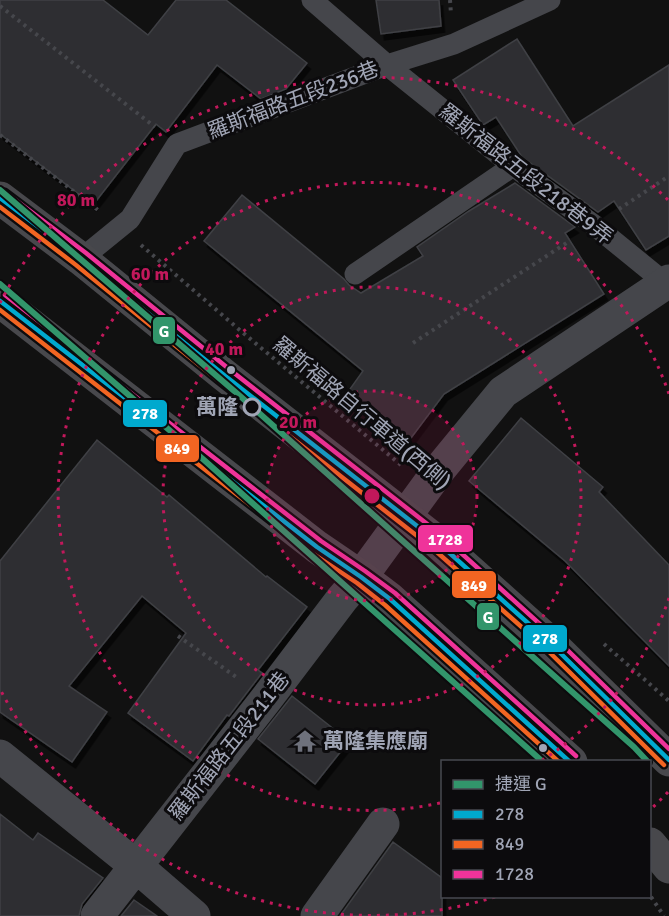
<svg xmlns="http://www.w3.org/2000/svg" width="669" height="916" font-family="Signika,'Noto Sans TC',sans-serif">
  <style>
    .building { fill: #2f2f31; stroke: #3f4045; stroke-width: 1.5; filter: url(#shadow) }
    .lines { fill: none; stroke-linecap: round; stroke-linejoin: round }
    .path { stroke: #46474c; stroke-width: 4; stroke-dasharray: 3 4.5; stroke-linecap: butt }
    .lane { stroke: #45464b; stroke-width: 21 }
    .street { stroke: #45464b; stroke-width: 33 }
    .primary { stroke: #48484c; stroke-width: 33 }
    .bus-1-casing { stroke: #0c0b0d; stroke-width: 9 }
    .bus-2-casing { stroke: #0c0b0d; stroke-width: 9 }
    .bus-3-casing { stroke: #0c0b0d; stroke-width: 9 }
    .bus-1 { stroke: #00a9ce; stroke-width: 4.5 }
    .bus-2 { stroke: #f26522; stroke-width: 4.5 }
    .bus-3 { stroke: #ef339a; stroke-width: 4.5 }
    .metro-1-casing { stroke: #0c0b0d; stroke-width: 10 }
    .metro-1 { stroke: #32956b; stroke-width: 6 }
    .ring { fill: none; stroke: #c2185b; stroke-width: 3; stroke-dasharray: 3 6 }
    .bus-dot { fill: #a0a5b5; stroke: #0c0b0d; stroke-width: 2 }
    .stop-dot { fill: #0c0b0d; stroke: #a0a5b5; stroke-width: 3 }
    .labels { text-anchor: middle; dominant-baseline: central; stroke-width: 6; stroke-linejoin: round; paint-order: stroke }
    .street-label { font-size: 21px; fill: #a0a5b5; stroke: #0c0b0d }
    .stop-label { font-size: 21px; font-weight: bold; fill: #a0a5b5; stroke: #0c0b0d; text-anchor: end }
    .poi-label { font-size: 21px; font-weight: bold; fill: #a0a5b5; stroke: #0c0b0d; text-anchor: start }
    .centre { fill: #c2185b; stroke: #0c0b0d; stroke-width: 3 }
    .ring-label { font-size: 18px; text-anchor: middle; font-weight: bold; fill: #c2185b; stroke: #0c0b0d; stroke-width: 6; stroke-linejoin: round; paint-order: stroke }
    .line-badge { stroke: #0c0b0d; stroke-width: 2 }
    .badge-label { font-size: 16px; text-anchor: middle; font-weight: bold; fill: #fff }
  </style>
  <defs>
    <filter id="shadow"><feDropShadow dx="3.5" dy="6" stdDeviation="0" flood-color="#0009"/></filter>
  </defs>
  <rect width="100%" height="100%" fill="#111"/>
  <path class="building" d="M0 0H103L148 35 176 0H226L307 63 286 89 261 99 217 65 166 132 156 124 93 205 0 134Z
    M376 0H439L441 26 381 34Z
    M517 39 573 126 669 65V236L646 250 614 201 598 212 522 157 496 117 483 125 453 80Z
    M515 183 575 227 565 233 604 294 444 394 408 442 345 396 363 371 204 241 242 195 344 279 349 285 361 293 423 256 417 247 469 211Z
    M521 418 603 487 599 492 669 565V666L565 561 469 481Z
    M97 440 167 497 169 495 266 577 267 576 307 607 258 670 262 673 229 716 227 715 193 761 128 713 186 633 142 596 69 686 107 712 72 762 0 712V561Z
    M292 696 349 741 315 784 258 739Z
    M0 814 33 840 38 833 103 878 82 904 79 916H0Z
    M393 842 442 878V916H340Z
    M134 900 157 916H121Z"/>
  <g class="lines">
    <path class="path" d="M450 0 451 14
      M0 6 155 127
      M0 135 98 210
      M619 209 669 176
      M141 245 242 332 401 465
      M413 343 568 242
      M178 636 239 679
      M604 644 669 701
      M651 897 664 916"/>
    <path class="lane" d="M312 0 387 65 513 166 594 225 669 286
      M81 259 130 219 177 144 387 65 454 44 550 0
      M355 274 513 166"/>
    <path class="street" d="M0 756 136 866 194 916
      M97 916 267 698 342 599 361 577 439 470 503 392 669 281
      M317 916 383 824"/>
    <path class="primary" d="M0 198 81 259 224 375 435 540 547 640 669 760
      M0 301 317 547 361 577 390 599 571 762
      M650 844 669 867"/>
    <g class="bus-1-casing">
      <path id="bus-1" d="M0 198 81 259 224 375 435 540 547 640 669 760
        M0 301 317 547 361 577 390 599 570 762"/>
    </g>
    <g class="bus-2-casing">
      <path id="bus-2" d="M0 207 76 265 219 381 430 546 542 645 664 765
        M0 310 312 553 357 583 385 605 559 762"/>
    </g>
    <g class="bus-3-casing">
      <path id="bus-3" d="M5 192 86 253 229 369 440 534 552 635 669 749
        M5 295 321 541 365 571 395 593 576 756"/>
    </g>
    <use href="#bus-1" class="bus-1"/>
    <use href="#bus-2" class="bus-2"/>
    <use href="#bus-3" class="bus-3"/>
    <g class="metro-1-casing">
      <path id="metro-1" d="M0 190 240 396 634 747 648 762
        M0 284 204 460 543 762"/>
    </g>
    <use href="#metro-1" class="metro-1"/>
  </g>
  <circle cx="372" cy="496" r="105" fill="#c2185b" fill-opacity=".12"/>
  <g class="ring">
    <circle cx="372" cy="496" r="105"/>
    <circle cx="372" cy="496" r="209"/>
    <path d="M669 598A314 314 0 0 1 541 761M440 803A314 314 0 1 1 669 394"/>
    <path d="M668 792A419 419 0 0 1 650 810M495 897A419 419 0 0 1 0 689M0 303A419 419 0 0 1 668 200"/>
  </g>
  <defs>
    <g id="temple-bare" transform="scale(1.8)"><path d="M0-6L5-2H3V0L6.5 2.5H4V6H1.5V3h-3V6H-4V2.5H-6.5L-3 0V-2H-5Z" fill="#6e717c" stroke="#0c0b0d" stroke-width="2.5" paint-order="stroke"/></g>
  </defs>
  <g fill-rule="evenodd">
    <use href="#temple-bare" x="305" y="741"/>
  </g>
  <g class="bus-dot">
    <circle cx="231" cy="370" r="5"/>
    <circle cx="543" cy="748" r="5"/>
  </g>
  <circle class="stop-dot" cx="252" cy="407" r="8"/>
  <g class="labels">
    <g class="street-label">
      <text transform="translate(293 100) rotate(-21)">羅斯福路五段236巷</text>
      <text transform="translate(526 174) rotate(38)">羅斯福路五段218巷9弄</text>
      <text transform="translate(362 413) rotate(40)">羅斯福路自行車道(西側)</text>
      <text transform="translate(229 746) rotate(-52)">羅斯福路五段211巷</text>
    </g>
    <g class="stop-label">
      <text x="238" y="407">萬隆</text>
    </g>
    <g class="poi-label">
      <text x="323" y="741">萬隆集應廟</text>
    </g>
  </g>
  <circle cx="372" cy="496" r="9" class="centre"/>
  <g class="ring-label">
    <text x="76" y="206">80 m</text>
    <text x="150" y="280">60 m</text>
    <text x="224" y="355">40 m</text>
    <text x="298" y="428">20 m</text>
  </g>
  <g class="line-badge">
    <rect x="152" y="316" width="24" height="29" rx="6" fill="#32956b"/>
    <rect x="122" y="399" width="46" height="29" rx="6" fill="#00a9ce"/>
    <rect x="155" y="434" width="45" height="29" rx="6" fill="#f26522"/>
    <rect x="417" y="524" width="57" height="29" rx="6" fill="#ef339a"/>
    <rect x="451" y="570" width="46" height="29" rx="6" fill="#f26522"/>
    <rect x="476" y="602" width="24" height="29" rx="6" fill="#32956b"/>
    <rect x="522" y="624" width="46" height="29" rx="6" fill="#00a9ce"/>
  </g>
  <g class="badge-label">
    <text x="164" y="337">G</text>
    <text x="145" y="419">278</text>
    <text x="177" y="454">849</text>
    <text x="445" y="545">1728</text>
    <text x="474" y="591">849</text>
    <text x="488" y="623">G</text>
    <text x="545" y="644">278</text>
  </g>
  <rect x="441" y="760" width="210" height="138" fill="#0c0b0d" stroke="#474950" stroke-width="1.5"/>
  <rect x="453" y="780" width="30" height="9" fill="#32956b" stroke="#474950" stroke-width="1.5"/>
  <text x="495" y="790" font-size="18" fill="#a0a5b5">捷運 G</text>
  <rect x="453" y="810" width="30" height="9" fill="#00a9ce" stroke="#474950" stroke-width="1.5"/>
  <text x="495" y="820" font-size="18" fill="#a0a5b5">278</text>
  <rect x="453" y="840" width="30" height="9" fill="#f26522" stroke="#474950" stroke-width="1.5"/>
  <text x="495" y="850" font-size="18" fill="#a0a5b5">849</text>
  <rect x="453" y="870" width="30" height="9" fill="#ef339a" stroke="#474950" stroke-width="1.5"/>
  <text x="495" y="880" font-size="18" fill="#a0a5b5">1728</text>
</svg>
